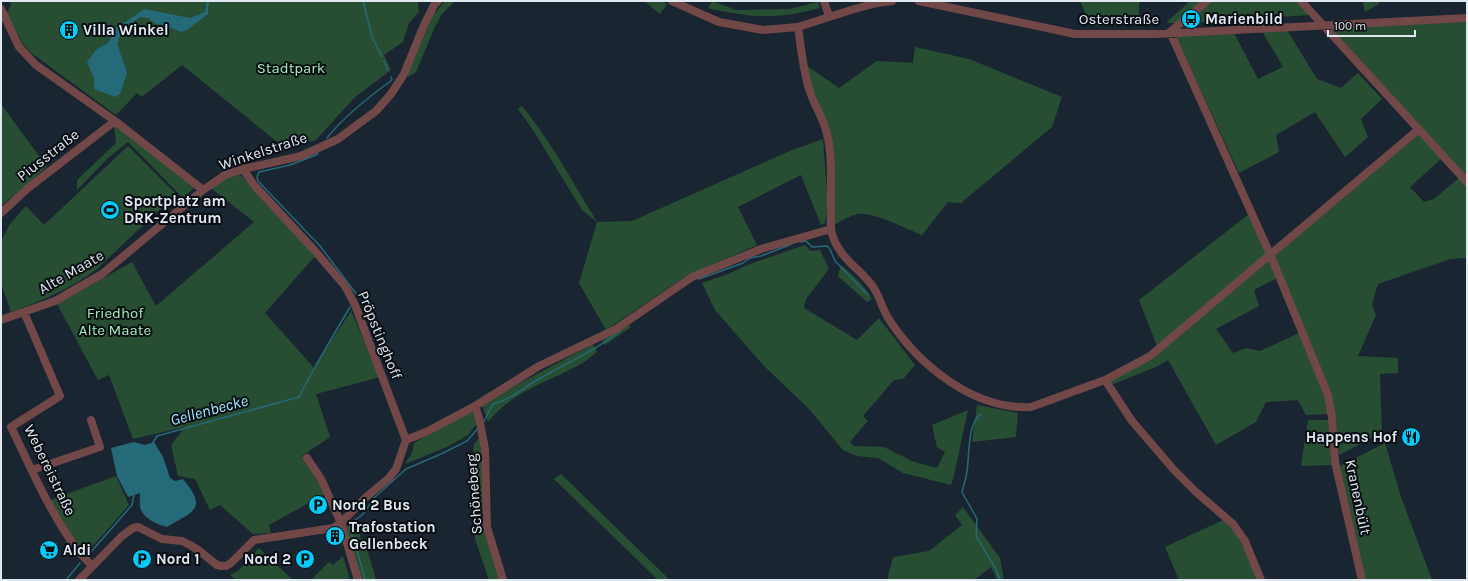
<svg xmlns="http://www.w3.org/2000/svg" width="1468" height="581" font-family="Karla,sans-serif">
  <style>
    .green { fill: #274e32 }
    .water { fill: #256a79 }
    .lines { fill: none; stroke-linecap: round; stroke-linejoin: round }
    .stream { stroke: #256a79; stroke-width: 1.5 }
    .minor { stroke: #724748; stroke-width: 8 }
    .labels { text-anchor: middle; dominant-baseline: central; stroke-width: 4; stroke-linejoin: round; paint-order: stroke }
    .street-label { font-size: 15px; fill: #e1e9f1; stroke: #090e13 }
    .poi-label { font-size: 15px; font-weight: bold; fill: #e1e9f1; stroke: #090e13; text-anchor: start }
    .park-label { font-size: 15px; fill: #a5ebb7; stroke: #090e13 }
    .water-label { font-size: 16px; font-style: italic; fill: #9debff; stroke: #090e13 }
  </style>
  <rect width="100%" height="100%" fill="#1a2532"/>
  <path class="green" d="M10 1H418L419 12 409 23 403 42 384 55 391 70 354 98 316 140 286 149 182 65 142 97 137 93 116 115 30 52 23 44 6 13 8 11 11 4Z
    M445 1H453L454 2 442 14 434 29 416 72 408 77 407 71 433 15Z
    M644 1H661L667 4 660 14Z
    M712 1 736 10 790 9 818 2 820 8C804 12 787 16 771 16 751 17 730 13 711 9L708 8Z
    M1080 1H1139V24L1091 26Z
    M1190 1H1202L1177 23H1166Z
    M1210 1H1297L1310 15 1185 23Z
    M1363 1H1379V4L1365 12Z
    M1467 22V178L1329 28Z
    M1287 30 1317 79 1341 88 1358 73 1382 99 1361 119 1368 137 1345 157 1315 112 1276 135 1279 152 1239 173 1176 36 1234 33 1258 79 1283 67 1262 31Z
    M915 47 969 59 1062 97 1052 127 961 203 948 202 922 235C906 229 874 212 858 214 849 216 840 221 833 226L831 150 811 91 806 65 839 88 877 61 913 63Z
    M1 104 47 167 1 206Z
    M522 106C551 141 573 183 597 222L632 221 792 150 823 139 828 207 825 223 821 225 801 175 738 207 757 245 686 276 606 330 579 283 597 222 582 210 533 130 518 109Z
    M116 125 194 188 183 198 128 142 108 158 77 190V180L116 143 114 127Z
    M1419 133 1442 158 1410 187 1424 202 1434 199 1459 178 1467 186V260L1465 258 1450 259 1378 284 1372 304 1376 315 1358 356 1398 358V373L1380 374 1382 433 1339 455 1336 419 1274 255Z
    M128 146 176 194 96 270C70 289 41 301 11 312L1 283V241L10 224 26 206 44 225Z
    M239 173 315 256 265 313 314 368 351 311 360 331 379 377 373 379 316 394 330 437 302 456 325 494 269 525 271 533 253 534 220 505 210 510 195 479 178 476 171 445 185 427 133 439 109 375 98 380 57 304 132 262 156 306 254 222 211 188 228 177Z
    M1249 214 1267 253 1157 346 1139 300Z
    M805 245 811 251 820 250 829 269 806 299 804 308 857 340 879 318 915 365 903 379 894 380 863 416 868 421 850 442 854 446 884 447 914 462 937 468 945 452 937 447 932 425 968 410 954 475 951 485 903 473 878 458 857 456 843 450 809 409 763 365 715 310 702 283 728 274 750 264Z
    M1270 258 1277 278 1254 290 1259 306 1216 329 1233 353 1246 348 1260 351 1299 333 1325 395 1328 414 1306 415 1298 400 1266 402 1256 422 1216 445 1168 360 1156 367 1111 385 1109 381 1149 359Z
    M841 265C853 275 864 285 872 299L867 302 838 276Z
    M627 323 631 327 605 345 601 339Z
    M593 344 597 352C591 357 585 362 579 365 548 382 510 393 488 422L482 405 507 390Z
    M977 405 1018 413 1016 437 972 442Z
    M474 409 478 422 468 435 447 447 405 464 412 453 414 443Z
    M1308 420H1329L1331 465 1301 466Z
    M481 435 484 513 475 512 472 472 474 444Z
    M1385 443 1400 494 1432 580H1365L1340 466Z
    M561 474 670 580H658L554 479Z
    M116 476 129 505 86 554 76 547 50 500Z
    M963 507 1000 558 1004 580H997L991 567 974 580H887L893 557 929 551 962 525 955 515Z
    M475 520 485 521 490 550 500 580H489L475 539Z
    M1223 520C1242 535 1249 558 1259 580H1179L1165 547Z
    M345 525 360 528V537L366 545 376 580H360Z
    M259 548 293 580H236L230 575 239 570Z
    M343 556 350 580H311L329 562 333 565Z"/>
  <path class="water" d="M207 1H210L208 7V14L187 30 181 32 167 26 156 24 148 18 140 17 123 29 117 43 127 73 120 94 115 97 94 89V78L87 62 97 49 108 43 116 28 145 9 190 18 205 12Z
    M134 442 145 445 154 442 163 457 170 478 175 481 183 479C208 509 194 511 167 527 158 525 145 519 141 510 139 505 140 498 140 493L128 497 117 476 111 448Z"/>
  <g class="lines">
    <path class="stream" d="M363 1 372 36 382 57
      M384 61 388 70
      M327 138C344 116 370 96 392 80L391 77
      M318 153 316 155 290 165 259 172 257 177 258 181 320 246 357 295
      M800 242 806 241 812 247 827 246 830 249 835 261 868 295
      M699 279 743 263 750 258 761 256 792 244
      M981 414C966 423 970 462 966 477 965 482 963 487 962 492L977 519 976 536 996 569 1000 580
      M483 423 493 404C511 400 524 387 539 379 566 363 597 350 621 330
      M152 444 157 436 299 397 316 365 350 307
      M90 553 132 505 134 494
      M66 580 80 563
      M365 580C361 561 354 544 349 525L363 514 375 497 406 469 441 454 467 441 478 428"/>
    <path class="minor" d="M672 1 719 22 763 30 798 27 851 10 877 3 892 1
      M824 1 829 16
      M919 1 1075 34H1158L1467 18
      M1301 1 1467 182
      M1 9 19 47 36 65 115 121 203 190
      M798 27C801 48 803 71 810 92 815 106 824 120 827 134 833 158 830 185 831 210 831 217 830 226 832 234 840 260 860 268 874 288 880 298 883 311 890 321 920 366 974 410 1031 407L1105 380 1150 356 1419 129
      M1170 32 1270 254 1328 395 1332 418 1335 462 1362 580
      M1170 32 1207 1
      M1 213 28 188 115 121
      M24 312 60 396 11 427C31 468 49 511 76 548 80 554 87 560 92 566
      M1 320 55 301 102 274 203 190 225 175 243 169 301 156 338 139 376 111 391 94 404 74 424 25 434 5 438 1
      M1105 380 1132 421 1174 470 1196 492 1233 524 1245 541 1261 580
      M475 406 479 418 485 449 487 527 503 580
      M406 440 426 432 475 406 539 366 616 329 692 277 761 249 831 229
      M307 458 321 479 341 523 358 580
      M32 470 100 447 91 420
      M79 580 122 536 133 528 138 527 162 539 182 541 190 545 198 550 217 565 221 566H226L231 563 254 540 333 528 341 523 365 498 389 478 396 469 406 440 355 305 345 286 315 251 254 185 243 169"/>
  </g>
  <defs>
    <g id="bus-disc" transform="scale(1)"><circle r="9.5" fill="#05cbf9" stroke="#090e13"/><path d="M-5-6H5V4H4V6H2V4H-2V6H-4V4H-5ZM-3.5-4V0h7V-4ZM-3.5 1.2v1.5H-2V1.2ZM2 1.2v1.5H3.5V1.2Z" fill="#111"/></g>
    <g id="building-disc" transform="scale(1)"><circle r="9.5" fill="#05cbf9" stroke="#090e13"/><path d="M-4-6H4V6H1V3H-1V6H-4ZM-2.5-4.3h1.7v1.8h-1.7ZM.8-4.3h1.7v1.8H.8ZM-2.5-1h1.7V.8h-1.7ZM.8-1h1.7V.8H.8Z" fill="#111"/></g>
    <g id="stadium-disc" transform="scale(1)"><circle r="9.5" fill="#05cbf9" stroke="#090e13"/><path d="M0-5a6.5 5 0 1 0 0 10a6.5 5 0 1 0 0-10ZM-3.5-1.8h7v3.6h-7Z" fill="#111"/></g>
    <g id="restaurant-disc" transform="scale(1)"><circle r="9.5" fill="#05cbf9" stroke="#090e13"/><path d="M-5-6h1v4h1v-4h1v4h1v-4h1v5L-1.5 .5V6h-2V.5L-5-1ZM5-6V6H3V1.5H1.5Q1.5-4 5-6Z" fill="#111"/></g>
    <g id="parking-disc" transform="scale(1)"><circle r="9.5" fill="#05cbf9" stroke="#090e13"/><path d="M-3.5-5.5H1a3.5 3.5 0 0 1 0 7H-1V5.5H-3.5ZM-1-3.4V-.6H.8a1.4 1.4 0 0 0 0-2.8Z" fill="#111"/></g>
    <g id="supermarket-disc" transform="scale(1)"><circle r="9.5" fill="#05cbf9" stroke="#090e13"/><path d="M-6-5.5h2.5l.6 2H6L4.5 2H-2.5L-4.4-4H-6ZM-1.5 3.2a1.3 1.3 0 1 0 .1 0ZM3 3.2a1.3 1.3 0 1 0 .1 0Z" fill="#111"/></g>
  </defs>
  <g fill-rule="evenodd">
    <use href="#bus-disc" x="1191" y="19"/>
    <use href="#building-disc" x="69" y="30"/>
    <use href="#stadium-disc" x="110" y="210"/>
    <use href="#restaurant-disc" x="1411" y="437"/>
    <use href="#parking-disc" x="318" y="505"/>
    <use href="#building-disc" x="335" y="536"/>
    <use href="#supermarket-disc" x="49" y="550"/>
    <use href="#parking-disc" x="142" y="559"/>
    <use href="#parking-disc" x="305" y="559"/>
  </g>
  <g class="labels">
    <g class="street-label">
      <text x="1119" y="19">Osterstraße</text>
      <text transform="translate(263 151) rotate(-18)">Winkelstraße</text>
      <text transform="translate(48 155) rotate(-38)">Piusstraße</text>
      <text transform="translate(71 272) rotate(-30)">Alte Maate</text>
      <text transform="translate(380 335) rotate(68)">Pröpstinghoff</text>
      <text transform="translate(50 470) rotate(64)">Webereistraße</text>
      <text transform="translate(474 494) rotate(-94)">Schöneberg</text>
      <text transform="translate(1358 497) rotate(78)">Kranenbült</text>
    </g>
    <g class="poi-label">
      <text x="1205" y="19">Marienbild</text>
      <text x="83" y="30">Villa Winkel</text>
      <text x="124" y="201">Sportplatz am<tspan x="124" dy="17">DRK-Zentrum</tspan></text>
      <text x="1397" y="437" text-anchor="end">Happens Hof</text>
      <text x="332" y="505">Nord 2 Bus</text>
      <text x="349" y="527">Trafostation<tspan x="349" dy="17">Gellenbeck</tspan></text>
      <text x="63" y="550">Aldi</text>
      <text x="156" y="559">Nord 1</text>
      <text x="291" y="559" text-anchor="end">Nord 2</text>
    </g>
    <g class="park-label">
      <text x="291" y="68">Stadtpark</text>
      <text x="115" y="313">Friedhof<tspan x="115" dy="17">Alte Maate</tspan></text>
    </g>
    <g class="water-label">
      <text transform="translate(209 410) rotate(-15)">Gellenbecke</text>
    </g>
  </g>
  <rect width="1468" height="581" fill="none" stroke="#e1e9f1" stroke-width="4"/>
  <path d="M1328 30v6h87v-6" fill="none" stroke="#e1e9f1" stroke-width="2"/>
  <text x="1334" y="30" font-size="12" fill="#e1e9f1" stroke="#090e13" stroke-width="3" paint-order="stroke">100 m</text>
</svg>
